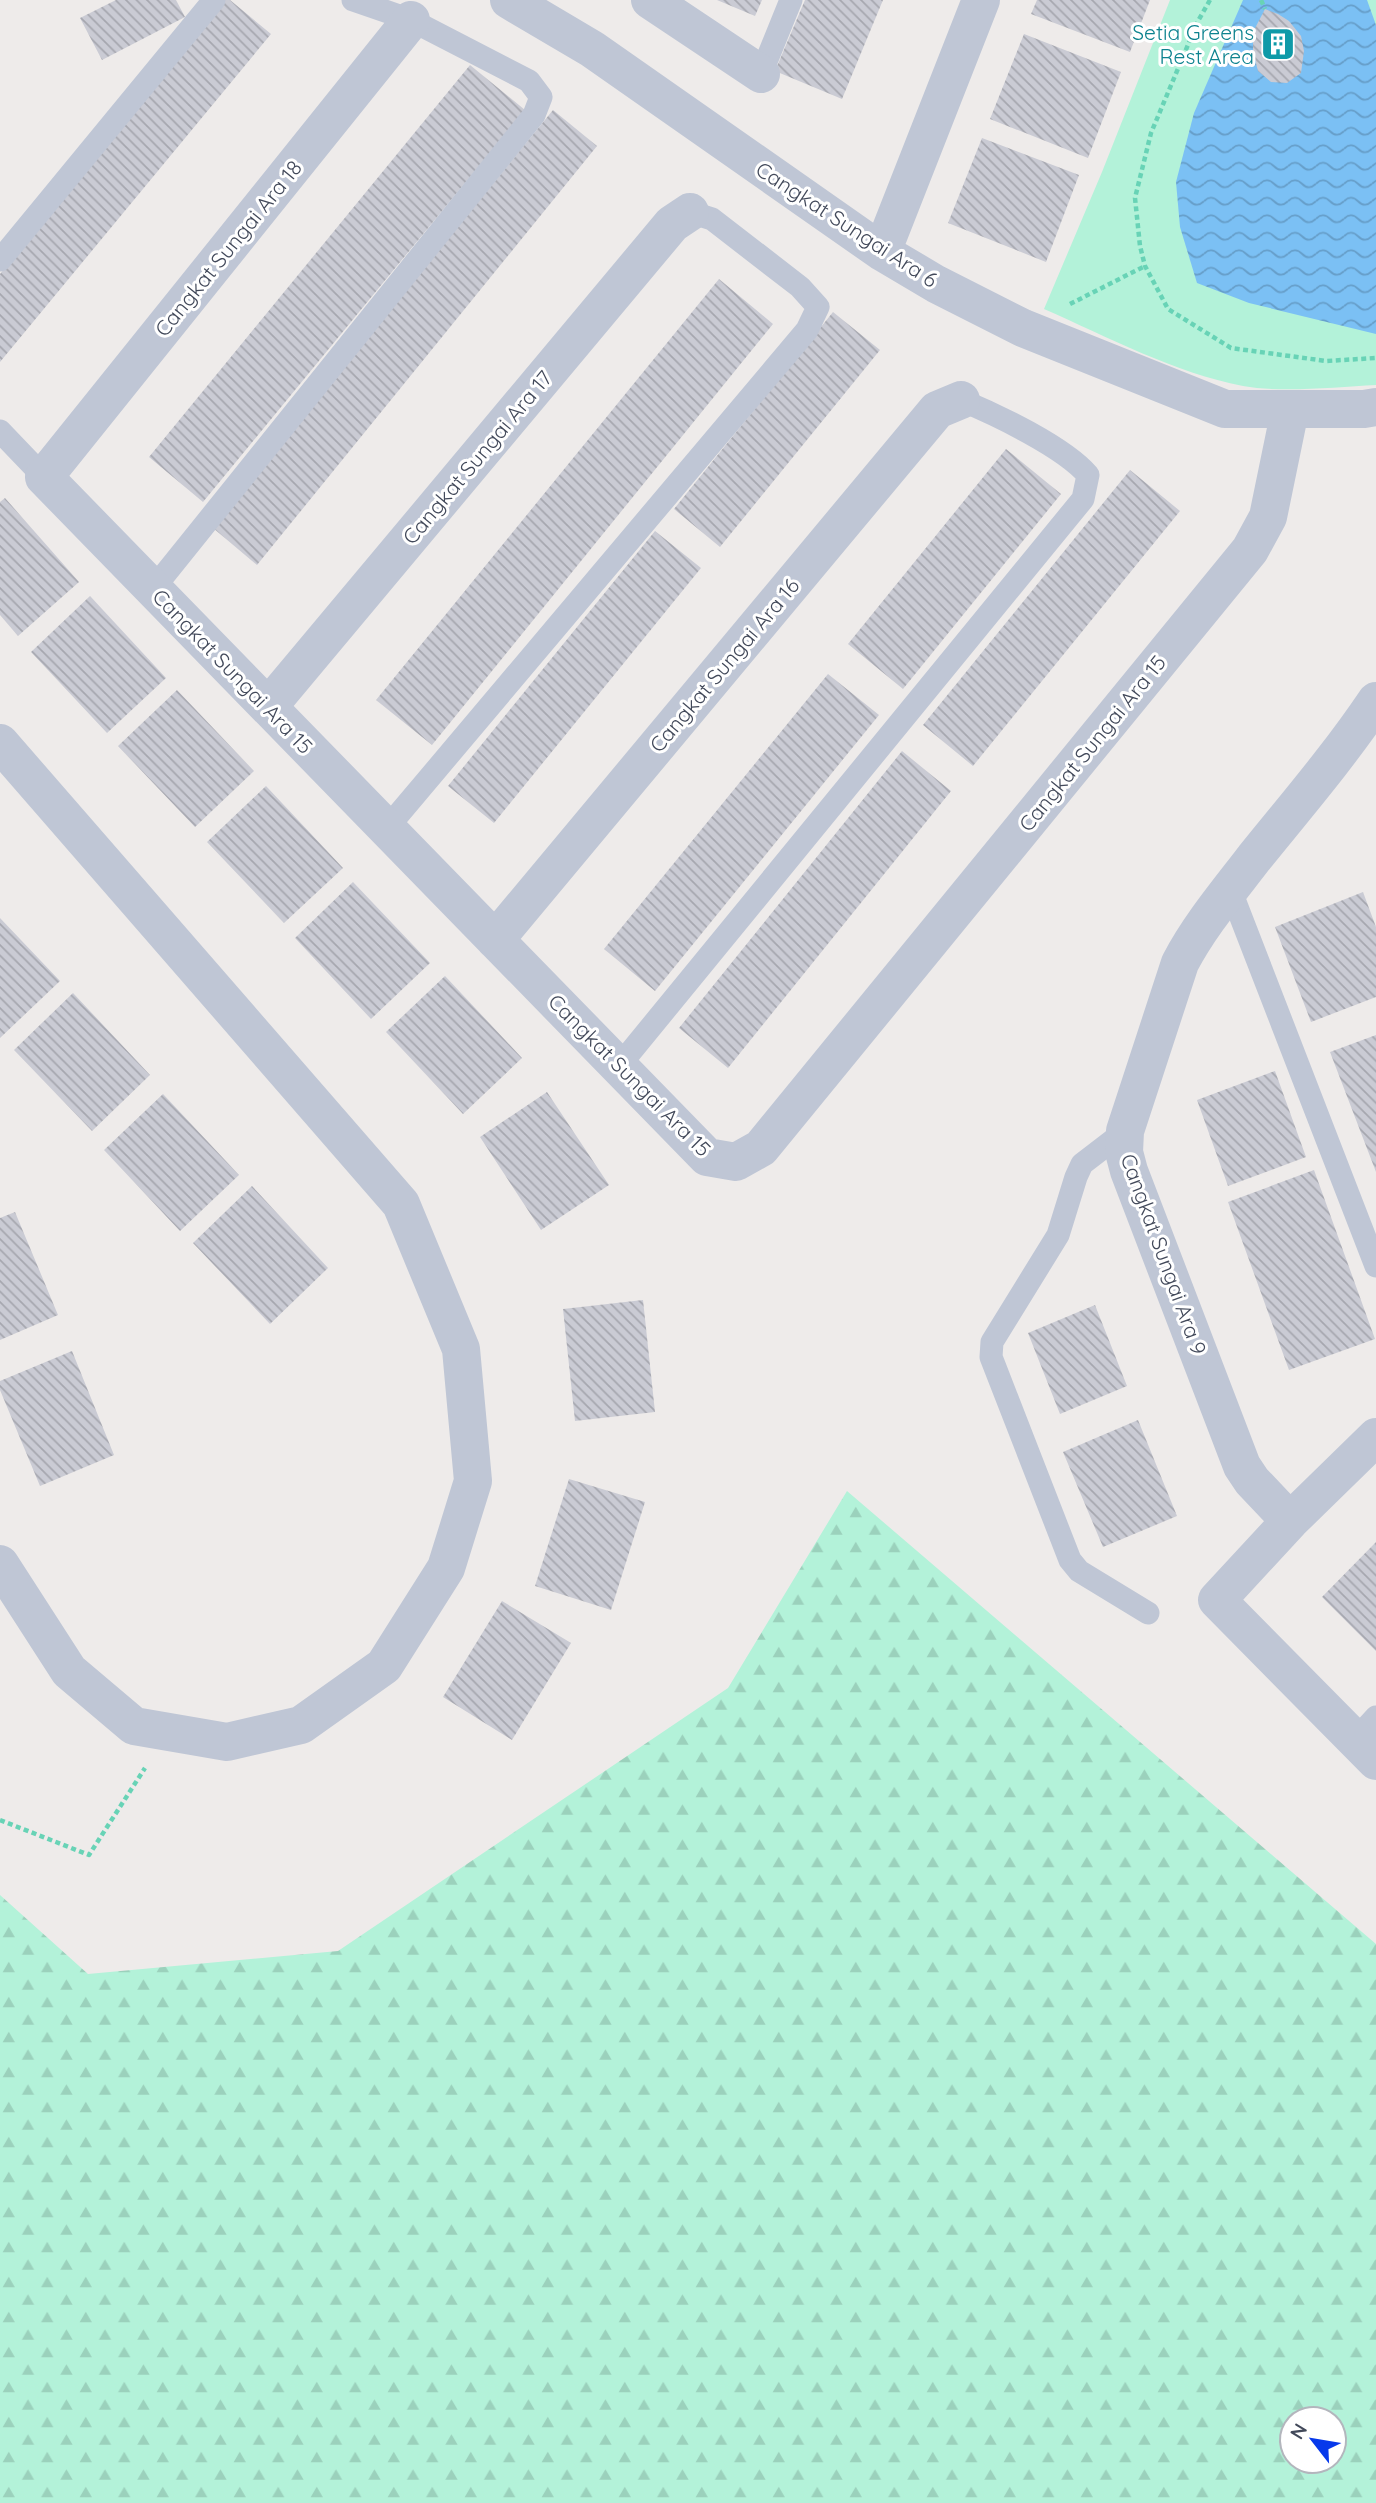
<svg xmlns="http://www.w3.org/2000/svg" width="1376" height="2503" font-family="Quicksand,sans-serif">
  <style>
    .forest { fill: url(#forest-firs); fill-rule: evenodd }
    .park { fill: #b3f2d9 }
    .water { fill: url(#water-waves) }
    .building { fill: url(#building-back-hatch) }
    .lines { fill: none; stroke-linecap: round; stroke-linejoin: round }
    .path { stroke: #68d3b6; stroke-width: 4.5; stroke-dasharray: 5 3.5; stroke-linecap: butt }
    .service { stroke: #bfc6d5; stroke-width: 23 }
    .minor { stroke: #bfc6d5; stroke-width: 38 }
    .labels { text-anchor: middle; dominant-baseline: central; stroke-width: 6; stroke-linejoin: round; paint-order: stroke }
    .culture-label { font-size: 21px; fill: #0d838f; stroke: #fff; text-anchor: end }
    .street-label { font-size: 21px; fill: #42495a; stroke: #fff }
  </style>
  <defs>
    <pattern id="forest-firs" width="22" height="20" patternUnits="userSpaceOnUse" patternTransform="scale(1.75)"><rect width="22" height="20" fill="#b3f2d9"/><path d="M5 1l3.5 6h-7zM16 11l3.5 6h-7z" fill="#9bd1bc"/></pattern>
    <pattern id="water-waves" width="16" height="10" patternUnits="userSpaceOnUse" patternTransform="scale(1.75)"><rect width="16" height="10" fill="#7bc0f4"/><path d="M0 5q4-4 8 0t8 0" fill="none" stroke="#669ec9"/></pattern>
    <pattern id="building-back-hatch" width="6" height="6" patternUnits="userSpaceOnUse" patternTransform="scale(1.75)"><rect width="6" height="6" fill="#cacbd4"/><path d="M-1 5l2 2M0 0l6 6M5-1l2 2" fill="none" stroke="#a6a7af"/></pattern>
  </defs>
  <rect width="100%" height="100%" fill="#eeebea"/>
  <path class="forest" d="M847 1491 1376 1944V2503H0V1895L88 1974 338 1951 728 1688ZM1292 2419H1334V2461H1292Z"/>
  <path class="park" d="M1170 0H1376V385C1336 387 1281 393 1243 386 1175 373 1108 337 1044 309L1102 172Z"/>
  <path class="water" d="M1243 0H1367L1376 25V334L1249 303 1197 283 1180 227 1176 182 1194 113Z"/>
  <path class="building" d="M116 0H176L185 17 102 60 80 18Z
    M225 0H230L271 34 0 362V274Z
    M717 0H762L755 16Z
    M805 0H883L842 99 775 71Z
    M1037 0H1150L1130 52 1031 14Z
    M1265 9 1278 14 1289 21 1301 36 1304 51 1301 73 1287 83 1271 82 1258 71 1253 52V32Z
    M1024 34 1121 72 1088 158 990 119Z
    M470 65 525 110 203 502 149 457Z
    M553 110 597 146 257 565 213 528Z
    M982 138 1079 175 1046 262 948 223Z
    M719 279 773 324 432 745 376 700Z
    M833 312 880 350 720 547 674 509Z
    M1006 449 1061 494 903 689 848 644Z
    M1130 470 1180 511 973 766 923 725Z
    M5 498 79 582 18 636 0 615V502Z
    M655 531 701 568 494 823 448 786Z
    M90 596 166 678 107 733 31 652Z
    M828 674 879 715 655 991 604 949Z
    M177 690 254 771 195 827 118 746Z
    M902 751 951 791 728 1068 679 1028Z
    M266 786 343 868 284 923 207 842Z
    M353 882 430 963 371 1019 295 938Z
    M1363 892 1376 927V997L1311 1022 1275 927Z
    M0 918 60 981 0 1038Z
    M445 976 522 1058 463 1114 386 1032Z
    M73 993 150 1075 92 1131 14 1050Z
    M1376 1035V1172L1330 1052Z
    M1275 1071 1306 1157 1228 1186 1197 1100Z
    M547 1092 609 1185 541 1230 480 1137Z
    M163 1094 239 1175 180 1231 104 1150Z
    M1314 1170 1375 1339 1289 1370 1228 1202Z
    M252 1186 328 1268 270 1324 193 1243Z
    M15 1212 58 1315 0 1340V1218Z
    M643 1300 655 1412 575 1421 563 1309Z
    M1095 1305 1127 1386 1060 1414 1028 1333Z
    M72 1351 114 1455 40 1486 0 1390V1381Z
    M1138 1420 1177 1516 1103 1547 1063 1452Z
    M569 1479 645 1502 611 1610 535 1586Z
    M1376 1542V1651L1322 1597Z
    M502 1601 571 1643 512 1740 443 1697Z"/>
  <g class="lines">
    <path class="path" d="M1210 0 1198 21 1151 133 1135 198 1140 246 1145 266 1168 309 1231 348 1326 361 1376 358
      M1261 0 1265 9
      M1070 304 1145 266
      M0 1820 89 1855 145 1768"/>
    <path class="service" d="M761 74 791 0
      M0 260 214 0
      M0 431 44 477
      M153 589 534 115 541 97 529 81 411 20 353 0
      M387 828 807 330 818 307 800 287 712 219 690 212
      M1230 889 1376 1266
      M619 1066 1083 499 1088 475C1064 447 997 415 961 400
      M1125 1131 1082 1164 1076 1177 1058 1235 992 1342 991 1357 1070 1560 1079 1571 1148 1613
      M1355 1740 1376 1717"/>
    <path class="minor" d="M509 0 592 49 882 252 936 284 1023 328 1225 409H1364L1376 407
      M650 0 761 74
      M411 20 44 477 707 1157 736 1162 761 1148 1250 550 1268 517 1290 410
      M882 252 981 0
      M268 707 672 224 690 212
      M0 743 401 1204 461 1349 473 1481 446 1568 384 1666 301 1725 227 1742 134 1726 69 1671 0 1564
      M495 940 937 410 961 400
      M1376 1437 1290 1521 1217 1600 1376 1761
      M1290 1521 1252 1481 1242 1466 1129 1171 1124 1152 1125 1131 1180 963C1200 925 1228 892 1254 858 1296 806 1339 756 1376 701"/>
  </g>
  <defs>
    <g id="building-square" transform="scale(1.75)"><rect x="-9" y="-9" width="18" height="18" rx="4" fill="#0f9aa8" stroke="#fff"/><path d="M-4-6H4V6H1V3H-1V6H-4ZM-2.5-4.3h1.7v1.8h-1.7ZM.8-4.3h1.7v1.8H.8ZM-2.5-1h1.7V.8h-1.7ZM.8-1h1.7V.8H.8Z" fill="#fff"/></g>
  </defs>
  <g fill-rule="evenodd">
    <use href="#building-square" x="1278" y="44"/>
  </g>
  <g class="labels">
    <g class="culture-label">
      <text x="1254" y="32">Setia Greens<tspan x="1254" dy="24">Rest Area</tspan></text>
    </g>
    <g class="street-label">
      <text transform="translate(847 224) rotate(33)">Cangkat Sungai Ara 6</text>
      <text transform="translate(228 248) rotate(-51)">Cangkat Sungai Ara 18</text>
      <text transform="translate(477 457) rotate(-50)">Cangkat Sungai Ara 17</text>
      <text transform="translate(724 665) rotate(-50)">Cangkat Sungai Ara 16</text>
      <text transform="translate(233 671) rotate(46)">Cangkat Sungai Ara 15</text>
      <text transform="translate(1092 743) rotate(-51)">Cangkat Sungai Ara 15</text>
      <text transform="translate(630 1075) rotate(45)">Cangkat Sungai Ara 15</text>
      <text transform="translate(1164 1254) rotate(70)">Cangkat Sungai Ara 9</text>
    </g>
  </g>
  <g transform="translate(1313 2440) rotate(301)"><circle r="33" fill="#ffffff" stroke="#b3b6bd" stroke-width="2"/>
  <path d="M0-5L12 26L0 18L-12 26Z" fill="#0739eb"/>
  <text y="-10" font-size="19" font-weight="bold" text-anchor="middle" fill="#42495a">N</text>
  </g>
</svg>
